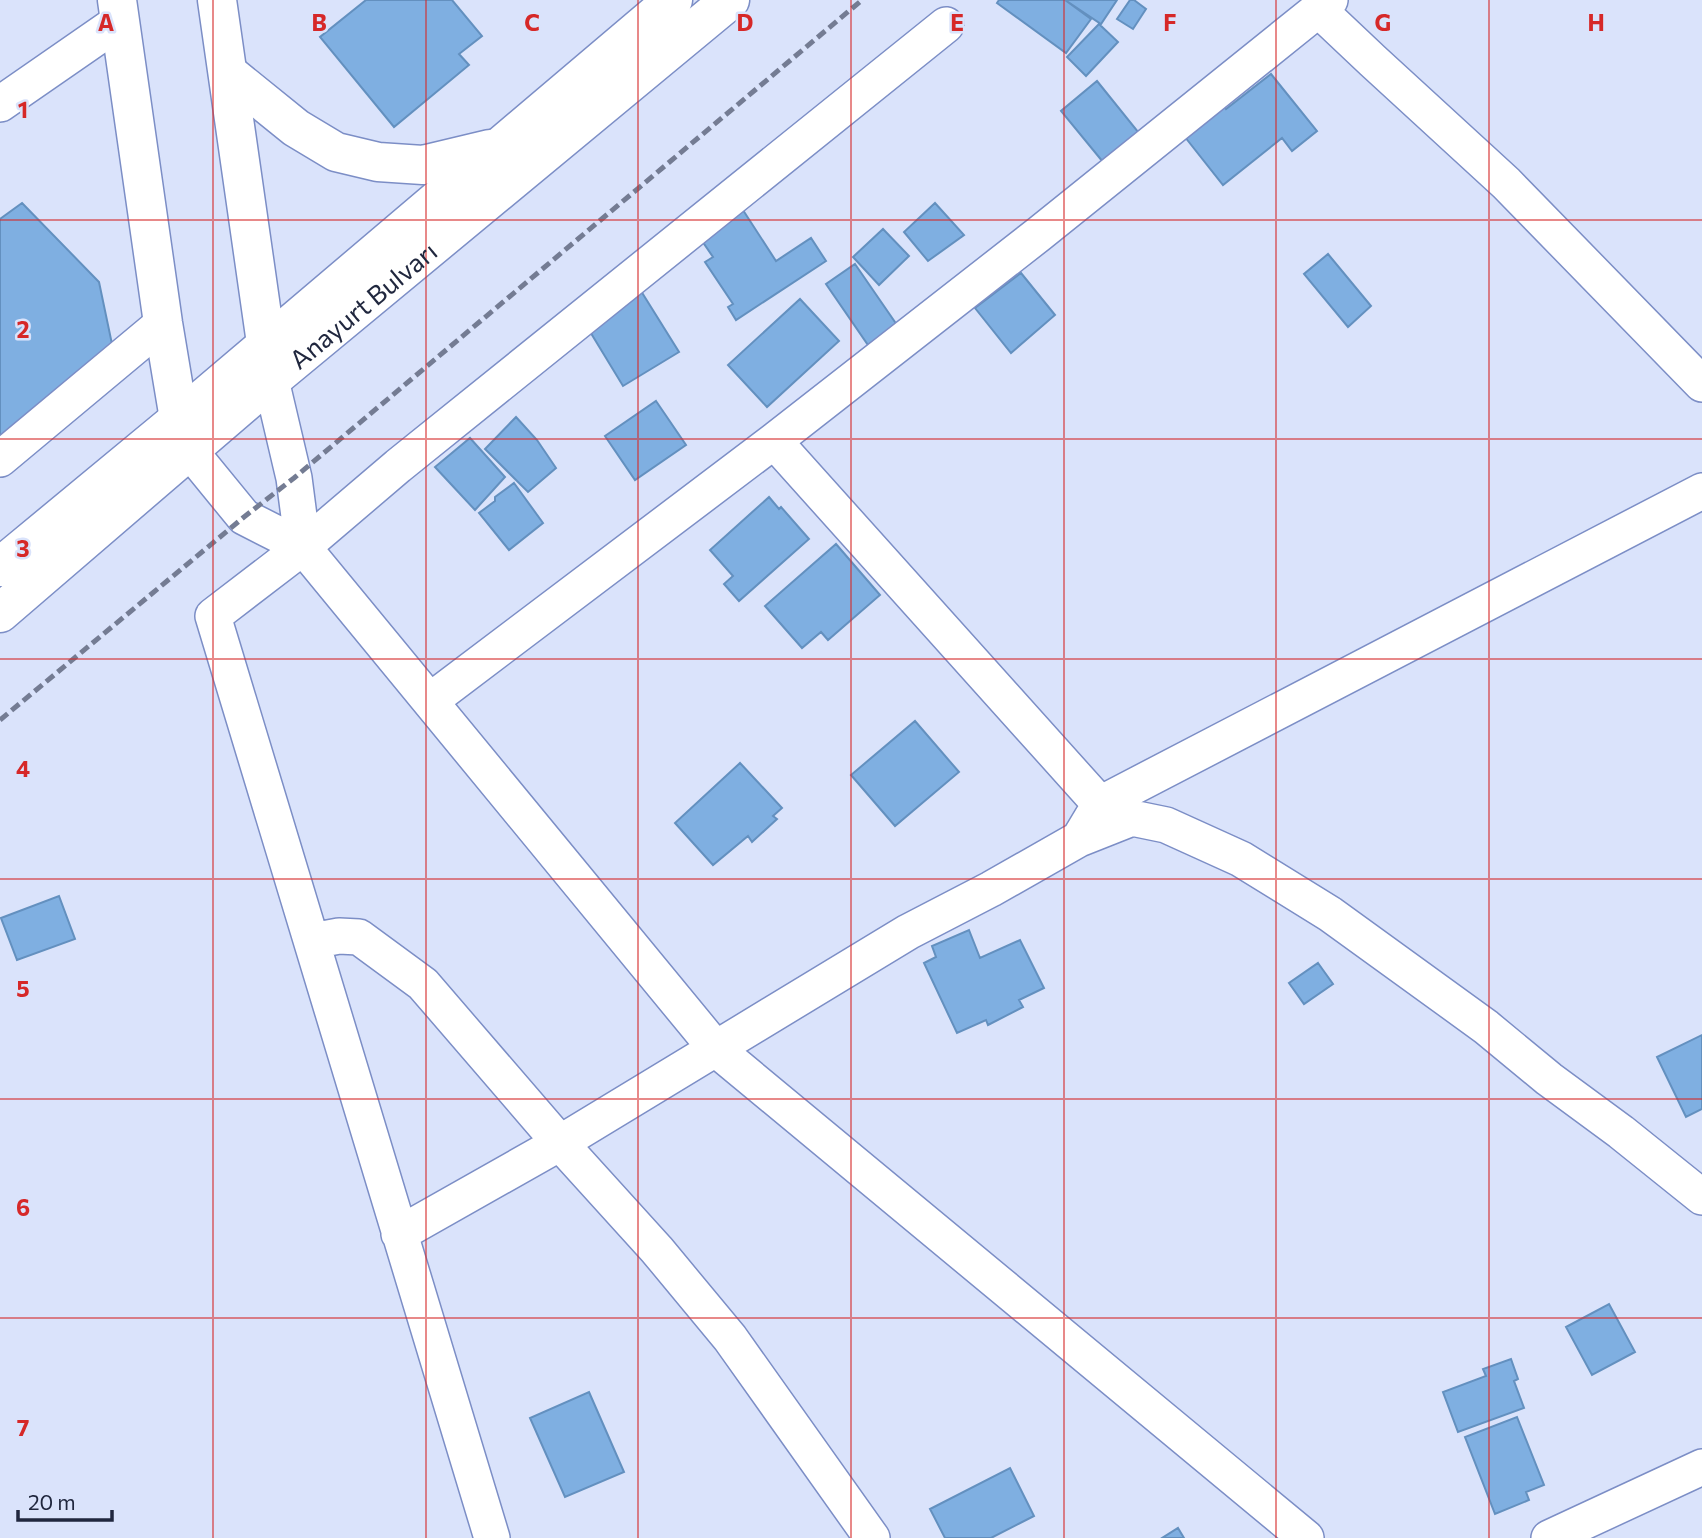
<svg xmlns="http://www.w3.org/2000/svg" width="1702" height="1538" font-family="Commissioner,sans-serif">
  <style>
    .building { fill: #7fafe1; stroke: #6390bf; stroke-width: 2 }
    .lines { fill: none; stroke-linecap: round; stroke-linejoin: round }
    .minor-casing { stroke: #7c8ec6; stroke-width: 38 }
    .major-casing { stroke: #7c8ec6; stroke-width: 41 }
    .minor { stroke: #fff; stroke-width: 35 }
    .major { stroke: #fff; stroke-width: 38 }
    .rail { stroke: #747c93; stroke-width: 5; stroke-dasharray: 10 5; stroke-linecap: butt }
    .grid { fill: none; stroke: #d62828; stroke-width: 2; stroke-opacity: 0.55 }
    .labels { text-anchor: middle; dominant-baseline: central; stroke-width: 5; stroke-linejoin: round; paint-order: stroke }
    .street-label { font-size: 26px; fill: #20273e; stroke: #dae3fb }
    .grid-label { font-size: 23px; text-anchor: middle; font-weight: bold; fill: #d62828; stroke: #dae3fb; stroke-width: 5; stroke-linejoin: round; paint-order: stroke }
  </style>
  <rect width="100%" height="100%" fill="#dae3fb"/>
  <path class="building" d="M366 0H452L482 36 459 54 469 65 394 127 320 37Z
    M999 0H1065L1091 19 1066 53 997 3Z
    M1065 0H1117L1101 24Z
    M1130 0H1134L1146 9 1133 29 1117 19Z
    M1099 24 1118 42 1086 76 1067 57Z
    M1271 74 1317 131 1292 151 1282 138 1223 185 1181 132 1220 101 1226 109Z
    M1097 81 1139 133 1103 162 1061 111Z
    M22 203 99 282 112 344 0 438V219Z
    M935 203 964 235 928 261 904 232Z
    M741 207 776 261 811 238 826 261 736 320 728 307 733 304 705 262 713 257 698 235Z
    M883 229 909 256 879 285 853 257Z
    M1328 254 1371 306 1348 327 1304 274Z
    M855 264 897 325 868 345 826 284Z
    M1021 273 1055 315 1011 353 975 308Z
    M641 291 679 352 623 386 586 325Z
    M800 299 839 341 767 407 728 365Z
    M656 401 686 445 635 480 605 436Z
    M516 417 537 440 556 468 528 492 485 449Z
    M470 438 505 477 475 510 435 467Z
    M514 483 543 523 509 550 479 513 495 501V497Z
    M769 497 779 509 781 507 809 539 739 601 724 584 733 576 710 550Z
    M836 544 880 595 828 640 821 632 802 648 765 606Z
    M915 721 959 772 895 826 851 775Z
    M740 763 782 808 773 816 777 819 752 842 748 836 713 865 675 823Z
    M59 896 75 939 17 960 1 918Z
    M969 930 980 958 1020 940 1044 988 1019 1000 1023 1007 988 1025 986 1020 957 1033 924 963 936 957 932 946Z
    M1318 963 1333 984 1304 1004 1289 983Z
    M1702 1035V1109L1686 1117 1657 1057Z
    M1609 1304 1635 1352 1592 1375 1566 1327Z
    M1511 1359 1518 1379 1514 1381 1524 1408 1458 1432 1443 1392 1486 1376 1483 1369Z
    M589 1392 624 1472 565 1497 530 1418Z
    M1517 1417 1544 1485 1526 1492 1529 1500 1495 1514 1465 1437Z
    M1010 1468 1034 1516 991 1538H945L930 1509Z
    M1178 1528 1184 1538H1162Z"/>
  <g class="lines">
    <g class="minor-casing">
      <path id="minor" d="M1319 10 1373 61 1506 183 1702 384
        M0 104 120 21
        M271 380 294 478 303 547
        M774 441 1100 804
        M190 451 244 517 303 547 716 1049 1306 1538
        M0 459 163 323
        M430 701 774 441 1039 234 1330 0
        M1079 839 1132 818 1166 825 1241 859 1330 914 1486 1027 1549 1079 1621 1132 1702 1197
        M312 941 339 936 359 937 423 984 560 1143 657 1250 730 1338 872 1538
        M399 1234 560 1143 908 932 991 889 1079 839 1100 804 1702 491
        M492 1538 213 616 303 547 398 466 946 25
        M1549 1538 1702 1467"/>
    </g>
    <g class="major-casing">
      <g id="major">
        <path d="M117 0 163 323 179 419 185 437"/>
        <path d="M217 0 269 364"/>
        <path d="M228 73 296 128 336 152 378 162 423 165 490 149"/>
        <path d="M0 567 179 419 673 0"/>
        <path id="s1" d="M0 613 271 380 730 0"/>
      </g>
    </g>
    <use href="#minor" class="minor"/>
    <use href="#major" class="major"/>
    <path class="rail" d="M0 720 244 517 294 478 862 0"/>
  </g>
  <path class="grid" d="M213 0V1538M426 0V1538M638 0V1538M851 0V1538M1064 0V1538M1276 0V1538M1489 0V1538M0 220H1702M0 439H1702M0 659H1702M0 879H1702M0 1099H1702M0 1318H1702"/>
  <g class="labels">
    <g class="street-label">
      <text stroke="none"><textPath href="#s1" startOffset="476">Anayurt Bulvarı</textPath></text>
    </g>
  </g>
  <g class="grid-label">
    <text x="106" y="31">A</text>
    <text x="319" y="31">B</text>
    <text x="532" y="31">C</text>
    <text x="745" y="31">D</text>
    <text x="957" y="31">E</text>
    <text x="1170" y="31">F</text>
    <text x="1383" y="31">G</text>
    <text x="1596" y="31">H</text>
    <text x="23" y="118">1</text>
    <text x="23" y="338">2</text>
    <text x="23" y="557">3</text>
    <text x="23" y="777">4</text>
    <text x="23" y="997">5</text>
    <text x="23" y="1216">6</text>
    <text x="23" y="1436">7</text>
  </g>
  <path d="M18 1510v10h94v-10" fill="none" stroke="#20273e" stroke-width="3.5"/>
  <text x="28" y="1510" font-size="21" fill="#20273e" stroke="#dae3fb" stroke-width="5" paint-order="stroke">20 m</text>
</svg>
